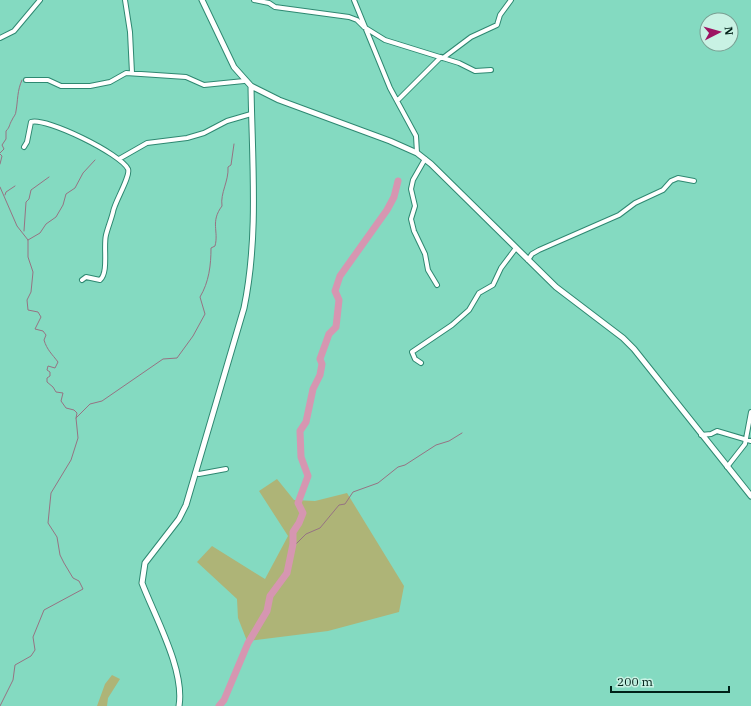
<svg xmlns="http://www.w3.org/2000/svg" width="751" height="706" font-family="'IBM Plex Serif',serif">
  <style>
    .green { fill: #aeb477 }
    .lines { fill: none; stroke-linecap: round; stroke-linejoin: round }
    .stream { stroke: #967383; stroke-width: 1 }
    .river { stroke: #d696b1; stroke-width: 7 }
    .minor-casing { stroke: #2e8871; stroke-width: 6 }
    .tertiary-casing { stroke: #2e8871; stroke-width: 7 }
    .minor { stroke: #fff; stroke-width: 4 }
    .tertiary { stroke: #fff; stroke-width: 5 }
  </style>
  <rect width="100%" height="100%" fill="#84dac1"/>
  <path class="green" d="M277 479 294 500 315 501 347 493 404 586 399 612 328 631 247 641 238 618 237 599 197 562 212 546 265 579 288 536 259 491Z
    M112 675 120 679 108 698 107 706H97L105 684Z"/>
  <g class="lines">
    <path class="stream" d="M0 153 4 149 2 145 6 139V131C10 127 9 125 12 120 13 117 16 115 16 111 18 100 17 91 22 80
      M0 164 2 156 0 154
      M0 187 17 226 28 240V257L33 272 31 292 27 300 28 310 38 312 41 317 35 329 43 331 46 335 44 340C47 350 52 354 58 362L55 368 48 366 47 370 50 372V376L47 378V382L53 387 56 392 63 393 61 401 66 408 74 410 77 413 76 418
      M5 195 6 192 15 186
      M24 231 26 202 29 199 31 190 49 177
      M28 240 40 233 46 224 56 217 63 205 66 194 75 188 83 173 95 160
      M293 547 306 534 320 528 339 505 345 504 353 492 378 483 398 467 405 465 436 445 449 441 462 433
      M0 706 13 680 15 665 31 656 35 650 33 637 44 610 83 589 79 581 73 578 64 563 60 555 57 537 48 523 51 493 71 460 78 438 76 418 90 404 102 401 163 359 177 358 193 336 205 314 200 297C209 282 211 265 211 248L215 246C219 231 210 222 222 206 220 193 229 181 228 167L231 165 234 144"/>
    <path class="river" d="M219 706 224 700 248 643 267 611 270 596 287 573 293 544V532L299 523 303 513 298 503 308 476 301 457 300 431 306 422 313 389 320 375 322 364 320 359 329 334 336 327 339 300 335 291 340 276 387 210 394 197 398 181"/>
    <g class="minor-casing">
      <path id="minor" d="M125 0 130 32 132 73
        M254 0 269 3 275 7 349 17 357 20 364 27 385 40 459 63 475 71 491 70
        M354 0 390 88 416 136 417 153
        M0 38 14 31 40 0
        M443 58 471 37 497 25 500 15 511 0
        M26 80H48L61 86H90L110 82 126 73 186 77 204 85 244 81
        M397 101 441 57
        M24 147 27 142 31 122C46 117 121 154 128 169 131 176 114 203 113 212 111 220 108 227 106 235 103 247 109 272 100 280L86 277 82 280
        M119 159 147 143 187 138 204 133 227 121 251 114
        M425 159 413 180 411 189 415 206 411 219 414 231 425 254 428 270 437 285
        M528 260 532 254 539 250 619 215 635 203 663 190 671 181 678 178 694 181
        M421 363 415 359 412 352 452 325 469 310 479 293 493 285 501 268 516 248
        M701 435 711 434 717 431 751 441
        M727 467 745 444 751 412
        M195 473 199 474 226 469"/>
    </g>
    <g class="tertiary-casing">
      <path id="tertiary" d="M202 0 234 67 251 86 279 100 390 141 417 153 431 164 556 287 623 338 634 349 751 496
        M179 706C185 670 155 617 142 583L145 563 179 519 186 505 244 308C259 236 252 160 251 86"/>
    </g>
    <use href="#minor" class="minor"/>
    <use href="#tertiary" class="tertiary"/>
  </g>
  <g transform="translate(719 32) rotate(84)"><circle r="19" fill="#c9f2e4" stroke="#799e92"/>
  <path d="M0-3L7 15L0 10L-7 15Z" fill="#9d1362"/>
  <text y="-6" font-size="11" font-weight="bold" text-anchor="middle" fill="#002118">N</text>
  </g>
  <path d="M611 686v6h118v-6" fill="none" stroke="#002118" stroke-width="2"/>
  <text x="617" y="686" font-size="12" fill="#002118" stroke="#c9f2e4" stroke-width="3" paint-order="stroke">200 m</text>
</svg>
